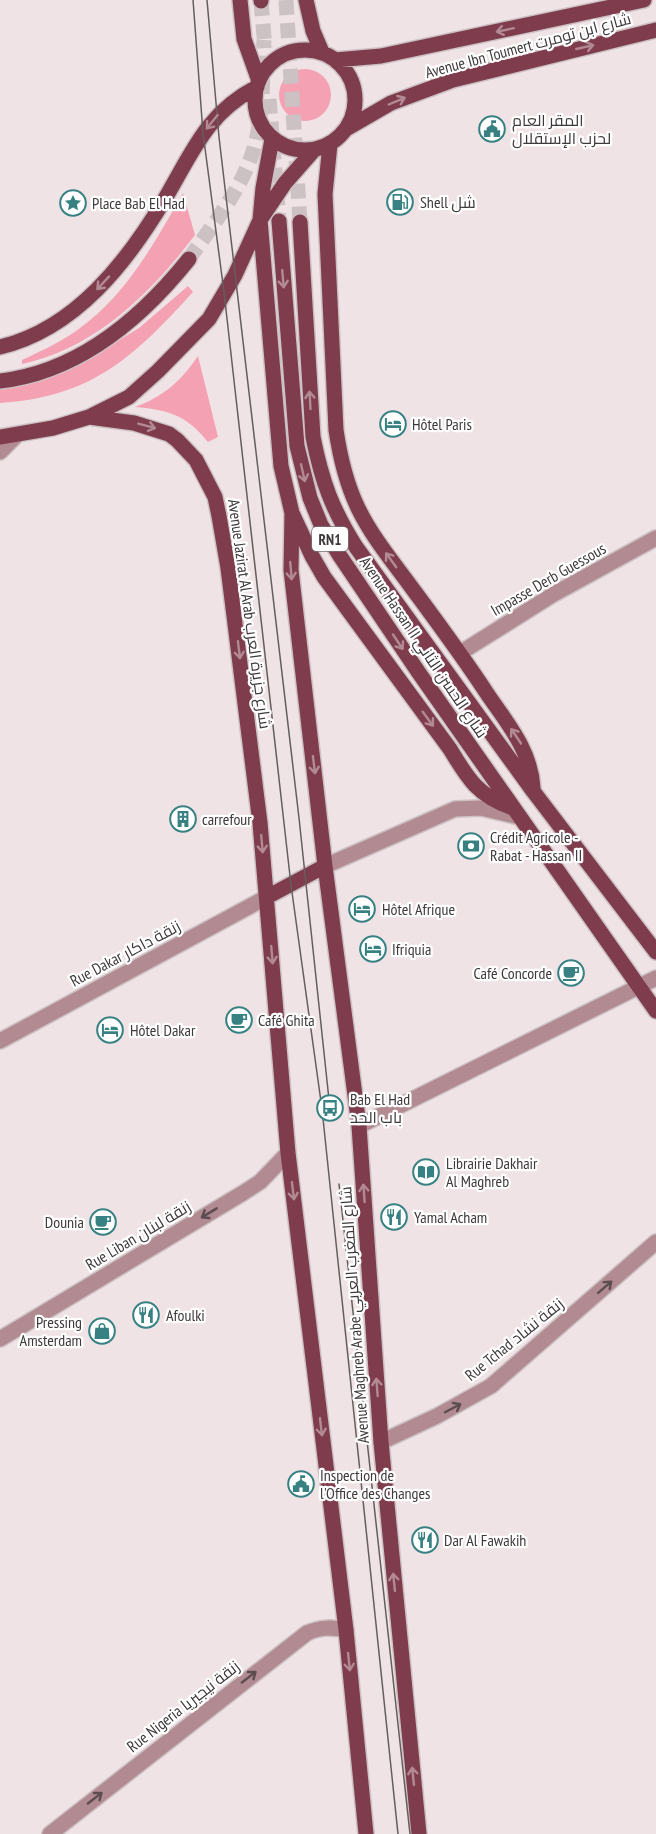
<svg xmlns="http://www.w3.org/2000/svg" width="656" height="1834" font-family="'PT Sans Narrow',Cairo,sans-serif">
  <style>
    .green { fill: #f4a2b3 }
    .lines { fill: none; stroke-linecap: round; stroke-linejoin: round }
    .major-tunnel { stroke: #ccc1c3; stroke-width: 15; stroke-dasharray: 15 8; stroke-linecap: butt }
    .minor-casing { stroke: #ccc1c3; stroke-width: 18 }
    .major-casing { stroke: #ccc1c3; stroke-width: 18 }
    .minor { stroke: #b28a91; stroke-width: 15 }
    .major { stroke: #7f3c4d; stroke-width: 15 }
    .tram { stroke: #645e5f; stroke-width: 1.5 }
    .oneway { stroke: #b28a94 }
    .oneway2 { stroke: #5b4d50 }
    .labels { text-anchor: middle; dominant-baseline: central; stroke-width: 4.5; stroke-linejoin: round; paint-order: stroke }
    .shield { fill: #fff; stroke: #787475; stroke-width: 1.5 }
    .shield-label { font-size: 15px; font-weight: bold; fill: #3e393a }
    .street-label { font-size: 16px; fill: #3e393a; stroke: #fff }
    .poi-label { font-size: 16px; fill: #3e393a; stroke: #fff; text-anchor: start }
  </style>
  <rect width="100%" height="100%" fill="#efe3e5"/>
  <path class="green" d="M279 95a26 26 0 1 1 52 0a26 26 0 1 1-52 0Z
    M183 193 195 235C151 293 96 348 22 364V360C41 351 59 343 76 331 125 297 154 244 183 193Z
    M188 286 193 292C134 357 92 397 0 403V386L90 358 139 328Z
    M198 356 218 437 208 442C186 415 169 410 135 407 163 397 181 381 198 356Z"/>
  <g class="lines">
    <path class="major-tunnel" d="M286 0 300 222
      M261 1 265 48
      M269 99 279 221
      M189 259C215 221 248 182 257 136 264 104 262 71 264 40"/>
    <g class="minor-casing">
      <path id="minor" d="M0 452 16 436
        M460 653 554 594 656 538
        M325 866 455 809 481 808 519 817
        M0 1041 267 897
        M359 1126 656 978
        M0 1339 243 1193 260 1182 288 1153
        M381 1442 437 1416 491 1386 656 1242
        M50 1834 307 1633C321 1627 331 1627 346 1630"/>
    </g>
    <g class="major-casing">
      <path id="major" d="M240 0 244 39 259 81
        M261 0V1
        M306 0 313 31 322 52
        M255 100a50 50 0 1 1 100 0a50 50 0 1 1-100 0Z
        M335 60 381 56 644 0
        M346 129 391 103 453 80 656 30
        M272 139 263 188 260 220 281 466 292 513 312 556 324 577 450 749C468 779 478 796 513 808
        M330 144 325 194 336 430C340 457 346 483 358 508 372 537 393 562 412 588 438 623 464 658 488 695 508 724 531 751 533 788
        M279 221 297 446 310 498 321 525 340 556 419 673 656 1011
        M300 222 313 437C322 482 332 509 356 547L533 791 656 952
        M0 347C76 329 128 261 166 197 193 151 207 113 257 87
        M0 381C79 372 141 319 189 259
        M89 417 134 423 169 434 177 440 196 460 215 497 219 516 228 568 260 823 288 1153 346 1630 366 1834
        M0 437 53 428 89 417 129 397 158 371 209 319 235 275 260 220 285 183 314 150
        M292 513 291 570 325 866 359 1126 381 1442 419 1834
        M267 897 325 866"/>
    </g>
    <use href="#minor" class="minor"/>
    <use href="#major" class="major"/>
    <path class="tram" d="M193 0 203 133 224 292 291 885 322 1109 398 1834
      M207 0 219 137 299 818 330 1109
      M339 1184 410 1834"/>
  </g>
  <defs><path id="oneway-shaft" d="M-6 0H5M1.5-3L5.5 0L1.5 3" fill="none" stroke-width="1.6" stroke-linecap="round" stroke-linejoin="round" transform="scale(1.5)"/></defs>
  <g class="oneway">
    <use href="#oneway-shaft" transform="translate(505 30) rotate(168)"/>
    <use href="#oneway-shaft" transform="translate(585 47) rotate(-13)"/>
    <use href="#oneway-shaft" transform="translate(397 101) rotate(-23)"/>
    <use href="#oneway-shaft" transform="translate(212 122) rotate(129)"/>
    <use href="#oneway-shaft" transform="translate(283 279) rotate(85)"/>
    <use href="#oneway-shaft" transform="translate(103 283) rotate(133)"/>
    <use href="#oneway-shaft" transform="translate(310 400) rotate(-93)"/>
    <use href="#oneway-shaft" transform="translate(147 426) rotate(15)"/>
    <use href="#oneway-shaft" transform="translate(303 473) rotate(77)"/>
    <use href="#oneway-shaft" transform="translate(391 560) rotate(-126)"/>
    <use href="#oneway-shaft" transform="translate(291 571) rotate(85)"/>
    <use href="#oneway-shaft" transform="translate(398 642) rotate(56)"/>
    <use href="#oneway-shaft" transform="translate(239 650) rotate(83)"/>
    <use href="#oneway-shaft" transform="translate(428 719) rotate(54)"/>
    <use href="#oneway-shaft" transform="translate(516 736) rotate(-124)"/>
    <use href="#oneway-shaft" transform="translate(314 765) rotate(83)"/>
    <use href="#oneway-shaft" transform="translate(262 844) rotate(85)"/>
    <use href="#oneway-shaft" transform="translate(272 955) rotate(85)"/>
    <use href="#oneway-shaft" transform="translate(293 1191) rotate(83)"/>
    <use href="#oneway-shaft" transform="translate(364 1193) rotate(-94)"/>
    <use href="#oneway-shaft" transform="translate(377 1387) rotate(-94)"/>
    <use href="#oneway-shaft" transform="translate(321 1427) rotate(83)"/>
    <use href="#oneway-shaft" transform="translate(394 1582) rotate(-96)"/>
    <use href="#oneway-shaft" transform="translate(349 1662) rotate(84)"/>
    <use href="#oneway-shaft" transform="translate(413 1776) rotate(-96)"/>
  </g>
  <g class="oneway2">
    <use href="#oneway-shaft" transform="translate(209 1213) rotate(149)"/>
    <use href="#oneway-shaft" transform="translate(605 1287) rotate(-41)"/>
    <use href="#oneway-shaft" transform="translate(453 1408) rotate(-28)"/>
    <use href="#oneway-shaft" transform="translate(249 1677) rotate(-38)"/>
    <use href="#oneway-shaft" transform="translate(95 1798) rotate(-38)"/>
  </g>
  <defs>
    <g id="civic-ring" transform="scale(1.35)"><circle r="9.5" fill="#fff" stroke="#388182" stroke-width="1.5"/><path d="M-.6-6.5H3V-4.5H.6V-3L4-1V1h2V6H-6V1h2V-1L-.6-3ZM-1.2 2.5V6h2.4V2.5Z" fill="#388182"/></g>
    <g id="fuel-ring" transform="scale(1.35)"><circle r="9.5" fill="#fff" stroke="#388182" stroke-width="1.5"/><path d="M-5.5-6h7V0h2V4h1.3V-2.5L3-4.5l.8-.8L6-3V5H2.5V1h-1V6h-7ZM-4.2-4.7v3.2H.2V-4.7Z" fill="#388182"/></g>
    <g id="sight-ring" transform="scale(1.35)"><circle r="9.5" fill="#fff" stroke="#388182" stroke-width="1.5"/><path d="M0-6L1.8-2.2L6-1.7L2.9 1.2L3.7 5.4L0 3.3L-3.7 5.4L-2.9 1.2L-6-1.7L-1.8-2.2Z" fill="#388182"/></g>
    <g id="hotel-ring" transform="scale(1.35)"><circle r="9.5" fill="#fff" stroke="#388182" stroke-width="1.5"/><path d="M-6-4.5h1.5V1H6V5H4.5V3h-9V5H-6ZM-4 0a1.8 1.8 0 1 1 3.6 0ZM.5 0V-2.5h3Q6-2.5 6 0Z" fill="#388182"/></g>
    <g id="building-ring" transform="scale(1.35)"><circle r="9.5" fill="#fff" stroke="#388182" stroke-width="1.5"/><path d="M-4-6H4V6H1V3H-1V6H-4ZM-2.5-4.3h1.7v1.8h-1.7ZM.8-4.3h1.7v1.8H.8ZM-2.5-1h1.7V.8h-1.7ZM.8-1h1.7V.8H.8Z" fill="#388182"/></g>
    <g id="bank-ring" transform="scale(1.35)"><circle r="9.5" fill="#fff" stroke="#388182" stroke-width="1.5"/><path d="M-6-4H6V4H-6ZM0-2.3a2.3 2.3 0 1 0 0 4.6a2.3 2.3 0 1 0 0-4.6Z" fill="#388182"/></g>
    <g id="cafe-ring" transform="scale(1.35)"><circle r="9.5" fill="#fff" stroke="#388182" stroke-width="1.5"/><path d="M-5.5-4.5H6V0H3Q3 3.5 0 3.5H-2.5Q-5.5 3.5-5.5 0ZM3-3.2v2h1.7v-2ZM-6 4.5H4V6H-6Z" fill="#388182"/></g>
    <g id="bus-ring" transform="scale(1.35)"><circle r="9.5" fill="#fff" stroke="#388182" stroke-width="1.5"/><path d="M-5-6H5V4H4V6H2V4H-2V6H-4V4H-5ZM-3.5-4V0h7V-4ZM-3.5 1.2v1.5H-2V1.2ZM2 1.2v1.5H3.5V1.2Z" fill="#388182"/></g>
    <g id="library-ring" transform="scale(1.35)"><circle r="9.5" fill="#fff" stroke="#388182" stroke-width="1.5"/><path d="M-6-4Q-3-5.5-.7-3.5V5Q-3 3-6 4ZM6-4Q3-5.5 .7-3.5V5Q3 3 6 4Z" fill="#388182"/></g>
    <g id="restaurant-ring" transform="scale(1.35)"><circle r="9.5" fill="#fff" stroke="#388182" stroke-width="1.5"/><path d="M-5-6h1v4h1v-4h1v4h1v-4h1v5L-1.5 .5V6h-2V.5L-5-1ZM5-6V6H3V1.5H1.5Q1.5-4 5-6Z" fill="#388182"/></g>
    <g id="shop-ring" transform="scale(1.35)"><circle r="9.5" fill="#fff" stroke="#388182" stroke-width="1.5"/><path d="M-5-2.5h2.3a2.7 3.5 0 0 1 5.4 0H5L5.5 6h-11ZM-1.5-2.5h3a1.5 2.3 0 0 0-3 0Z" fill="#388182"/></g>
  </defs>
  <g fill-rule="evenodd">
    <use href="#civic-ring" x="492" y="129"/>
    <use href="#fuel-ring" x="400" y="202"/>
    <use href="#sight-ring" x="73" y="203"/>
    <use href="#hotel-ring" x="393" y="424"/>
    <use href="#building-ring" x="183" y="819"/>
    <use href="#bank-ring" x="471" y="846"/>
    <use href="#hotel-ring" x="362" y="909"/>
    <use href="#hotel-ring" x="373" y="949"/>
    <use href="#cafe-ring" x="571" y="973"/>
    <use href="#cafe-ring" x="239" y="1020"/>
    <use href="#hotel-ring" x="110" y="1030"/>
    <use href="#bus-ring" x="330" y="1108"/>
    <use href="#library-ring" x="426" y="1172"/>
    <use href="#restaurant-ring" x="394" y="1217"/>
    <use href="#cafe-ring" x="103" y="1222"/>
    <use href="#restaurant-ring" x="146" y="1315"/>
    <use href="#shop-ring" x="102" y="1331"/>
    <use href="#civic-ring" x="301" y="1484"/>
    <use href="#restaurant-ring" x="425" y="1540"/>
  </g>
  <g class="labels">
    <rect class="shield" x="312" y="527" width="36" height="24" rx="4.5"/>
    <g class="shield-label">
      <text x="330" y="539">RN1</text>
    </g>
    <g class="street-label">
      <text transform="translate(528 45) rotate(-15)">Avenue Ibn Toumert شارع ابن تومرت</text>
      <text transform="translate(548 579) rotate(-30)">Impasse Derb Guessous</text>
      <text transform="translate(250 614) rotate(82)">Avenue Jazirat Al Arab شارع جزيرة العرب</text>
      <text transform="translate(424 647) rotate(56)">Avenue Hassan II شارع الحسن الثاني</text>
      <text transform="translate(125 953) rotate(-28)">Rue Dakar زنقة داكار</text>
      <text transform="translate(138 1235) rotate(-31)">Rue Liban زنقة لبنان</text>
      <text transform="translate(354 1315) rotate(-94)">Avenue Maghreb Arabe شارع المغرب العربي</text>
      <text transform="translate(514 1339) rotate(-39)">Rue Tchad زنقة نشاد</text>
      <text transform="translate(183 1706) rotate(-38)">Rue Nigeria زنقة نيجيريا</text>
    </g>
    <g class="poi-label">
      <text x="512" y="120">المقر العام<tspan x="512" dy="18">لحزب الإستقلال</tspan></text>
      <text x="420" y="202">Shell شل</text>
      <text x="92" y="203">Place Bab El Had</text>
      <text x="412" y="424">Hôtel Paris</text>
      <text x="202" y="819">carrefour</text>
      <text x="490" y="837">Crédit Agricole -<tspan x="490" dy="18">Rabat - Hassan II</tspan></text>
      <text x="382" y="909">Hôtel Afrique</text>
      <text x="392" y="949">Ifriquia</text>
      <text x="552" y="973" text-anchor="end">Café Concorde</text>
      <text x="258" y="1020">Café Ghita</text>
      <text x="130" y="1030">Hôtel Dakar</text>
      <text x="350" y="1099">Bab El Had<tspan x="350" dy="18">باب الحد</tspan></text>
      <text x="446" y="1163">Librairie Dakhair<tspan x="446" dy="18">Al Maghreb</tspan></text>
      <text x="414" y="1217">Yamal Acham</text>
      <text x="84" y="1222" text-anchor="end">Dounia</text>
      <text x="166" y="1315">Afoulki</text>
      <text x="82" y="1322" text-anchor="end">Pressing<tspan x="82" dy="18">Amsterdam</tspan></text>
      <text x="320" y="1475">Inspection de<tspan x="320" dy="18">l'Office des Changes</tspan></text>
      <text x="444" y="1540">Dar Al Fawakih</text>
    </g>
  </g>
</svg>
